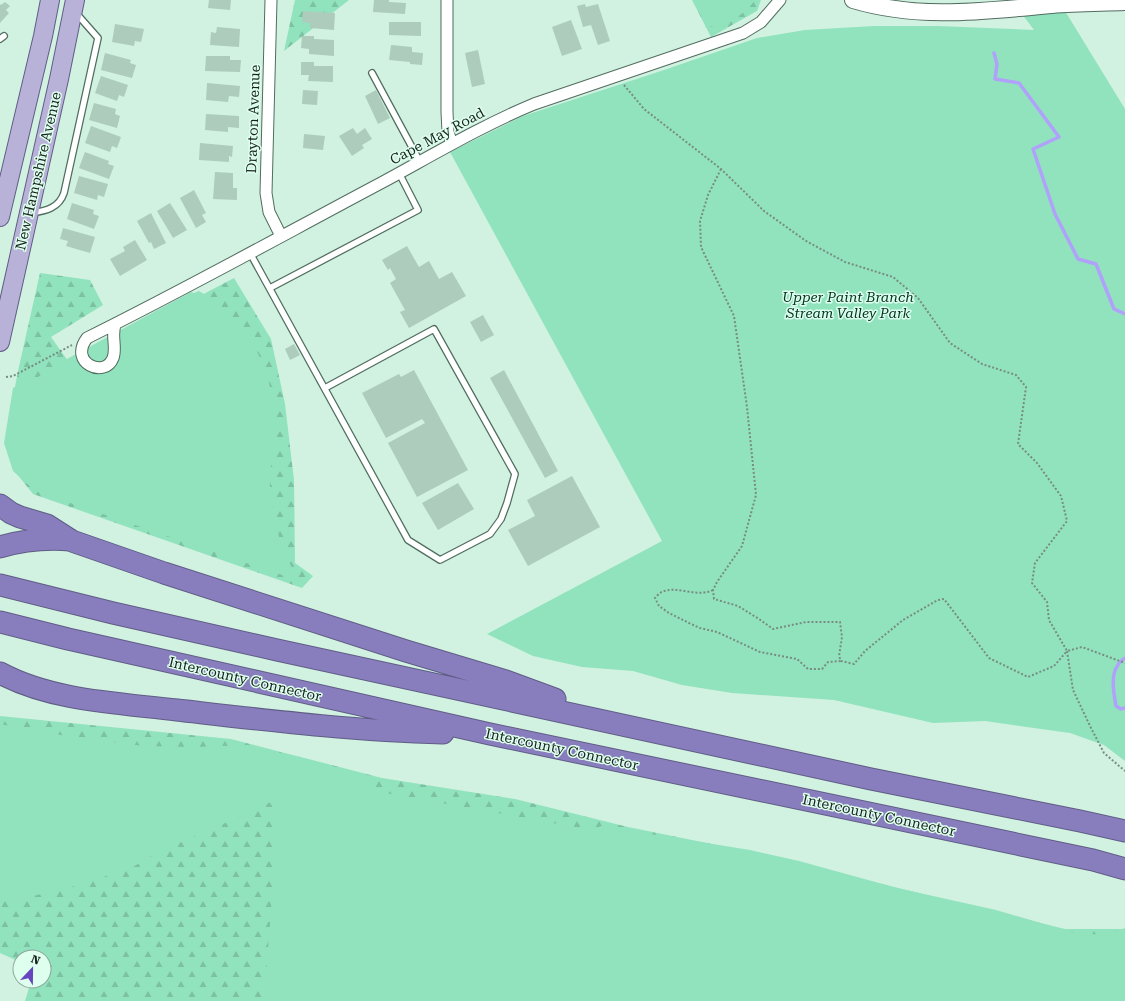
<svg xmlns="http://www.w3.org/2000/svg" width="1125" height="1001" font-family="'Roboto Serif',serif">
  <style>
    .forest { fill: url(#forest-firs) }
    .green { fill: #91e3bd }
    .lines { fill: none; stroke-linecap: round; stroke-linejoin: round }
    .stream { stroke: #b0a1fb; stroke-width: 3.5 }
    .building { fill: #adccbc }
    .lane-casing { stroke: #516d60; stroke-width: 8 }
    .street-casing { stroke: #516d60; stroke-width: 13 }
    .secondary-casing { stroke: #516d60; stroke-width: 18 }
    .primary-casing { stroke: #605d85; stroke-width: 20 }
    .highway-casing { stroke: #605d85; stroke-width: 23 }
    .path { stroke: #778d82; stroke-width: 2; stroke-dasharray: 2 2; stroke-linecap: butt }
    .lane { stroke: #fff; stroke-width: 5.5 }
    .street { stroke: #fff; stroke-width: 11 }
    .secondary { stroke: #fff; stroke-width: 16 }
    .primary { stroke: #b8b2d8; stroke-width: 18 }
    .highway { stroke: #887ebe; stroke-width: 21 }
    .labels { text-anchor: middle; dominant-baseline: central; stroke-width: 3; stroke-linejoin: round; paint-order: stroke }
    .street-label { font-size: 14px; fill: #16211c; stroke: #defeee }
    .park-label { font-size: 14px; font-style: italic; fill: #003421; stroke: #defeee }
  </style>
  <defs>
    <pattern id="forest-firs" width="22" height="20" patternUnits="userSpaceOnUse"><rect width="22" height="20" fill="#91e3bd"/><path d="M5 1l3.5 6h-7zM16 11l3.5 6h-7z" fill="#7cc2a2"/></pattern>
  </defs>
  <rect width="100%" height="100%" fill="#d1f1e1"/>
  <path class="forest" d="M295 0H349L284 51Z
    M692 0H761L757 11 711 37Z
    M40 273 90 280 103 305 51 337 83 382 160 317 234 278 271 339 285 404 294 480 295 563 313 576 302 588 33 494 13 469 7 430 18 371Z
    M0 716 231 739 382 778 515 799 628 827 756 853 1065 929H1125V1001H25L31 981H44V957H20V962L0 953Z"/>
  <path class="green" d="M697 0H755C741 19 727 22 706 28Z
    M1065 11 1125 109V761L1104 745 1070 733 985 721 933 723 834 700 732 693 682 685 633 671 582 667 533 656 487 634 662 541 450 152 523 116 661 71 757 38 805 30 874 26H938L1034 30 1022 14Z
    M199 291C248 318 276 373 274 428 274 449 269 469 270 489 272 521 282 551 298 579L285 576 35 491 13 471 4 443 13 388 25 381 38 377 65 360 191 292 194 293Z
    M0 724 72 737 144 746 195 747 248 745 372 776 369 790 598 831 600 826 750 850 799 861 897 888 996 910 1075 933 1107 935 1125 928V1001H264L272 898 273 801 210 830 158 852 131 868 113 874 58 891 0 902Z"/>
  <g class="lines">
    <path class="stream" d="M994 53 997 64 995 79 1019 83 1059 137 1033 149 1055 214 1078 259 1096 264 1114 309 1125 314
      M1125 658C1123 660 1119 662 1118 665 1110 675 1114 694 1116 706L1121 709 1125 708"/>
  </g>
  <path class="building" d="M209 0H231L230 10 208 8Z
    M374 0H389V2L406 3 405 14 373 12Z
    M5 2 10 6 6 10 9 13 0 23V4L1 5Z
    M585 4 586 7 598 4 610 41 598 45 591 25 583 27 577 6Z
    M303 11 335 13 334 30 310 28V23L302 22Z
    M571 20 582 49 562 56 552 27Z
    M389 22H421V36L389 35Z
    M115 24 144 29 141 42 135 41 134 46 112 42Z
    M217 27 240 29 239 47 210 45 211 32 216 33Z
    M302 36H314V39L334 40V56L309 54V49L301 48Z
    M391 45 412 47V52L423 53 422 65 410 64V62L389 60Z
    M478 50 485 84 472 87 465 53Z
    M105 53 131 60 130 63 136 65 132 78 101 70Z
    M206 56H230V60H241L240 72 205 71Z
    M301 62H314V66H333V82L308 81 309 75H301Z
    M101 76 128 85 124 97 119 95 117 101 95 93Z
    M207 83 240 86 239 97 229 96 228 102 206 100Z
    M303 90 318 91 317 105 302 104Z
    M376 90 390 118 378 124 365 96Z
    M94 103 116 109 115 114 120 116 117 128 89 120Z
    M206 114 239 116V128L228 127V132L205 130Z
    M91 126 121 137 117 148 112 146 110 152 85 143Z
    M353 128 357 134 365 128 372 139 362 145 364 148 352 156 339 136Z
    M304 134 325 136 323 150 303 148Z
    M200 143 233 146 232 157 229 156V162L199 160Z
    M85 152 109 161 108 164 114 166 109 179 79 168Z
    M215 172 233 173V188H237V200L213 199Z
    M79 176 108 184 104 197 98 195 97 200 74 193Z
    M194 190 206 213 202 215 206 222 196 228 180 198Z
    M72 203 94 210 93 214 99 216 94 229 67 219Z
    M170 203 187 230 173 238 157 211Z
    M151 213 166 243 154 249 151 242 149 243 137 221Z
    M63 228 95 237 90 253 66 246 68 241 60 239Z
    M135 240 147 260 120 276 110 259 125 251 123 247Z
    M407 246 419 267 429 261 439 279 452 272 466 296 409 328 400 312 405 310 390 283 396 279 390 268 388 270 382 260Z
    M483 315 494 335 481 342 470 322Z
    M294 344 300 355 290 360 285 349Z
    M414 370 468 470 417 497 388 443 425 423 422 419 386 438 362 393 399 374 401 377Z
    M504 370 558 471 545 478 490 378Z
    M572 476 600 527 528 566 508 530 535 516 527 500Z
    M458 483 474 509 438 530 422 503Z"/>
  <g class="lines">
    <g class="lane-casing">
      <path id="lane" d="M0 39 4 36
        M372 73 420 162
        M31 213C46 211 59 208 64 193L98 38 76 13
        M250 253 408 540 440 560 490 534 501 519 507 503 515 474 434 329 325 388
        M270 288 418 210 399 173"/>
    </g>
    <g class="street-casing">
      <path id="street" d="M271 0 266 193 269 212 281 236
        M447 0V112L448 132 452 144
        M115 325C111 336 117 348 113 358 105 379 68 363 87 338 186 289 283 235 381 183 431 156 481 126 534 104L743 33 761 22 780 0"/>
    </g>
    <g class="secondary-casing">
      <path id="secondary" d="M853 0C920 20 984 11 1052 5 1076 3 1101 3 1125 2"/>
    </g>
    <g class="primary-casing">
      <path id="primary" d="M0 217 43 36 50 0
        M0 342 59 79 75 0"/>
    </g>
    <g class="highway-casing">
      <path id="highway" d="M0 505 11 513 20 517 47 525 72 541 164 573 406 651 506 681 555 699
        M0 547C24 540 45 538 70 540
        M0 585 113 613 277 650 871 779 1080 821 1125 831
        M0 622 68 639 490 734 1093 860 1125 869
        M0 673C52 701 119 703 177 710 265 720 354 731 443 733"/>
    </g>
    <path class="path" d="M624 85 644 109 721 169 764 211 806 241 845 262 893 277 918 298 950 343 982 364 1016 375 1026 387 1018 444 1037 463 1061 496 1067 521 1035 563 1032 583 1047 602 1049 620 1067 651 1082 647 1125 663
      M721 169 708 195 700 221 701 247 734 316 747 407 756 495 742 546 717 582 713 590 714 599 738 606 759 619 773 629 806 622H840L842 637 839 656 841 661 854 664 865 651 903 620 938 600 944 599 989 658 1028 677 1054 666 1067 651
      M6 377 13 376 72 345
      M713 590C697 598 676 585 662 592 659 593 657 596 655 598L659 606 669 613 689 623 700 628 717 632 760 652 797 659 808 669H822L828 662 841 661
      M1067 651 1073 690 1091 728 1104 753 1125 771"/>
    <use href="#lane" class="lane"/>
    <use href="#street" class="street"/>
    <use href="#secondary" class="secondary"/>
    <use href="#primary" class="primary"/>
    <use href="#highway" class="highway"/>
  </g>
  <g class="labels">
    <g class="street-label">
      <text transform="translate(253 119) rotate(-88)">Drayton Avenue</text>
      <text transform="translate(437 136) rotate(-28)">Cape May Road</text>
      <text transform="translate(38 171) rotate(-77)">New Hampshire Avenue</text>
      <text transform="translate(245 679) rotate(13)">Intercounty Connector</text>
      <text transform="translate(562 749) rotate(12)">Intercounty Connector</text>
      <text transform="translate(879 815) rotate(12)">Intercounty Connector</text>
    </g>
    <g class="park-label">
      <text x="848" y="297">Upper Paint Branch<tspan x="848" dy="16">Stream Valley Park</tspan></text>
    </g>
  </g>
  <g transform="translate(32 969) rotate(22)"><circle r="19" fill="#defeee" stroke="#8ea69a"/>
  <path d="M0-3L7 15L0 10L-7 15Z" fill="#6645be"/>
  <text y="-6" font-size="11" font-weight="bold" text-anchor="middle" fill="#16211c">N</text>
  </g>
</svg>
